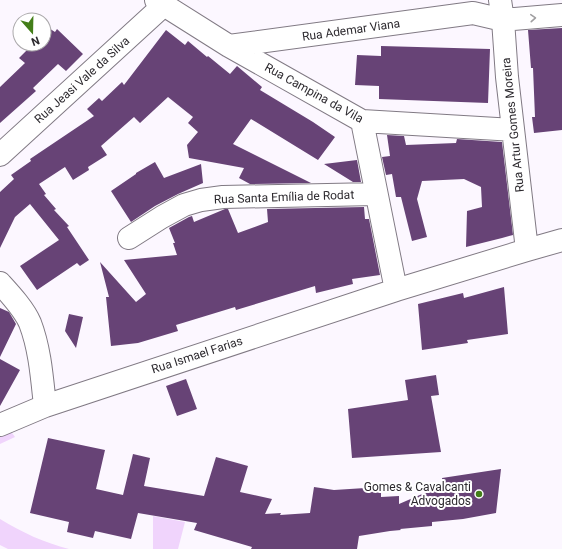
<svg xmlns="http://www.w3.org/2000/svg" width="562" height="549" font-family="Roboto,sans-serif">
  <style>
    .green { fill: #f0d4fc }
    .building { fill: #674376 }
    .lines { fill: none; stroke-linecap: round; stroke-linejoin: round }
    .minor-casing { stroke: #817a84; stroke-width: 24 }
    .minor { stroke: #fff; stroke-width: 22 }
    .oneway { stroke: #a09fa1 }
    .poi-dot { fill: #437e19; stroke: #fff; stroke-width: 1.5 }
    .labels { text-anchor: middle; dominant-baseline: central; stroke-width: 4; stroke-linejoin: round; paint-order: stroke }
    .street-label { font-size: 12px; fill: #2c292e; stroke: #fff }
    .poi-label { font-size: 12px; fill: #2c292e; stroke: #fff; text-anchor: end }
  </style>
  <rect width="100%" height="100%" fill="#fcf7ff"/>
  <path class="green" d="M0 429C7 430 11 430 15 437L0 444Z
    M153 516 185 522 178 549H153Z
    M0 519C21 532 45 543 69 549H8L0 545Z"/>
  <path class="building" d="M44 25 55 32 57 29 83 54 66 71 58 64 33 88 36 91 0 123V87L25 63 19 58 33 44H44Z
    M562 28V130L534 133 532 117H535L533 68H531L528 30Z
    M166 30 185 45 188 41 207 57 208 56 230 74 237 66 262 87 260 90 313 122 335 137 318 160 251 119 233 144 311 183 250 184 239 178 244 168 189 158 187 145 198 132 188 123 193 117 168 97 140 123 134 117 101 146 107 155 88 167 89 170 73 180 65 167 39 184 46 194 44 195 56 209 54 210 69 226 67 227 89 260 80 266 77 263 37 290 20 266 59 240 30 204 15 217 0 248V192L14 179 11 175 31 161 30 159 94 116 87 109 99 98 102 101 122 82 124 85Z
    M381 46 490 49 488 103 379 99V86L355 85 357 55 381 56Z
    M387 135 404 136 406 145 456 143 457 139 502 142 513 235 502 238 466 247 467 211 482 207 481 187 464 179 422 181 417 199 427 237 412 241 401 197H396L392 174 386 175 382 157 390 156Z
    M357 160 361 182H353L324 164Z
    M155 162 164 178 201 164 203 183 178 194 155 206 131 222 111 191 136 174V173Z
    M364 207 365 219H369L380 275 352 279 353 284 316 293 315 286 236 310 235 307 176 325 178 331 138 343 111 346 106 297H109L100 262 136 302 146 294 124 260 177 255 173 243H175L169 228 189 217 192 216 194 222 225 209H228L238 233 268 222 267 209Z
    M504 287 508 334 467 340 468 343 422 350 418 304 463 293 464 298Z
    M0 308 9 312 16 324 0 357Z
    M69 314 83 317 76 348 65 331Z
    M0 359 20 370 0 406Z
    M436 375 439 395 431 396 441 452 352 458 348 409 408 400 405 380Z
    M186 379 197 409 177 416 166 386Z
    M48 438 105 450 96 489 123 495 133 454 150 458 144 486 204 496 216 457 248 466 240 492 272 499 265 514 281 513 280 515 310 513 314 487 334 490 381 487V497L399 496V504L443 485 442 478 501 469 496 513 463 519 432 522V526L400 529 401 530 390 531 359 536 357 549H251L252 547 194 530 197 523 138 513 131 539 95 531 93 538 67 532 69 522 30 513Z"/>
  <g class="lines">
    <g class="minor-casing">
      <path id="minor" d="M156 0 229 46 362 121 513 130
        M500 0 503 20 507 77 527 250
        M229 46 473 13 503 20 562 15
        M362 121 396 290
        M0 155 164 5
        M129 238 162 217 184 205 201 200 223 197 376 194
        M0 283C10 294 24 309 30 323 40 349 42 378 45 406
        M0 425 45 406 396 290 527 250 562 240"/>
    </g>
    <use href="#minor" class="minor"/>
  </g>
  <defs><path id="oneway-chevron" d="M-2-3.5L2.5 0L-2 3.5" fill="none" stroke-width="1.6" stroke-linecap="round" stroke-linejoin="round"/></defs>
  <use class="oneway" href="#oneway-chevron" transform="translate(533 18) rotate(-4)"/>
  <circle class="poi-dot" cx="479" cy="494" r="4"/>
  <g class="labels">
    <g class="street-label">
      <text transform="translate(351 30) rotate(-8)">Rua Ademar Viana</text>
      <text transform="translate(82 80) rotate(-42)">Rua Jeasi Vale da Silva</text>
      <text transform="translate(314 93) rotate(29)">Rua Campina da Vila</text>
      <text transform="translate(513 125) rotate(-96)">Rua Artur Gomes Moreira</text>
      <text transform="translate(284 197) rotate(-2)">Rua Santa Emília de Rodat</text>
      <text transform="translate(197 355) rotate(-18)">Rua Ismael Farias</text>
    </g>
    <g class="poi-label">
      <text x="471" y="487">Gomes &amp; Cavalcanti<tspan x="471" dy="14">Advogados</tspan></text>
    </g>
  </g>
  <g transform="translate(32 32) rotate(160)"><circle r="19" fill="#ffffff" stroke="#aba9ab"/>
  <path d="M0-3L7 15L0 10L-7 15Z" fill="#437e19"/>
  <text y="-6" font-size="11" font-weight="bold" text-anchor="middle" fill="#2c292e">N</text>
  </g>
</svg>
